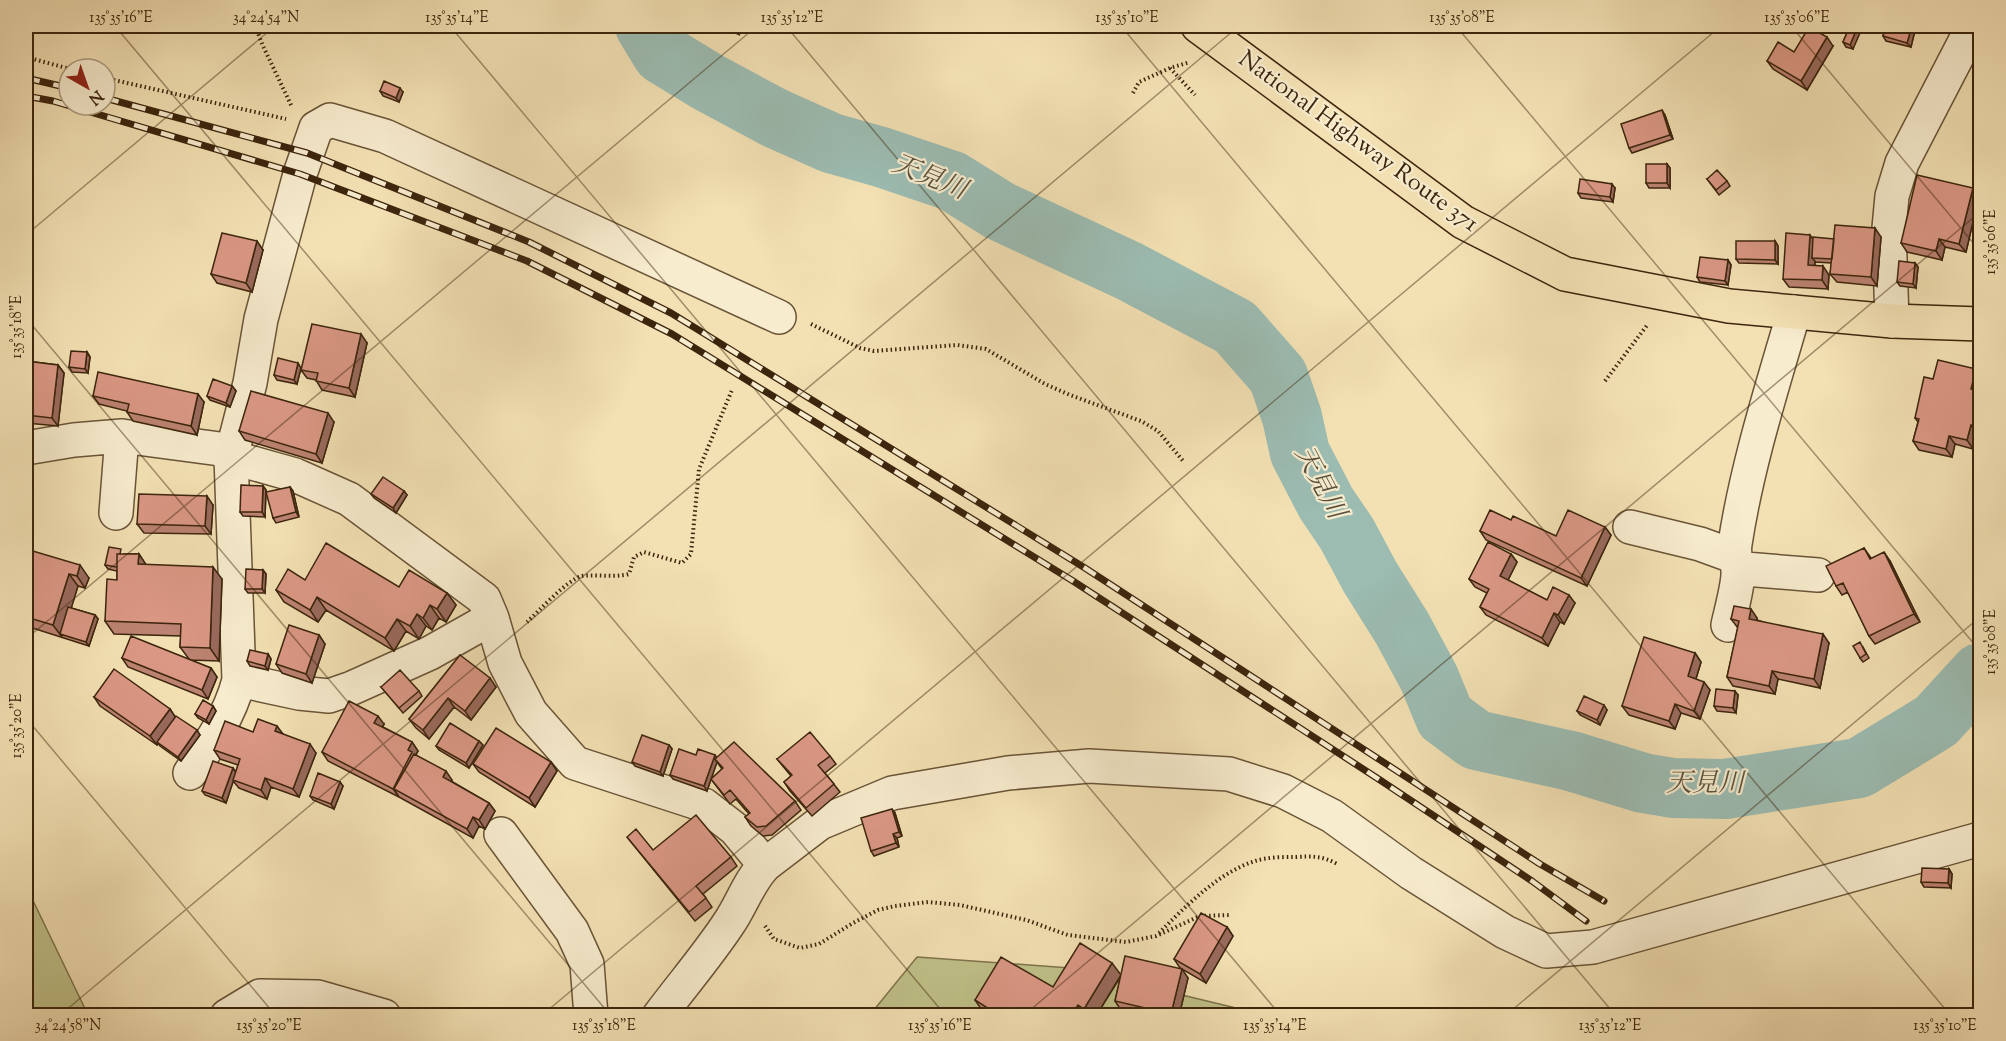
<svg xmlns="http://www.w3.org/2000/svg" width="2006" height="1041" font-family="'Sorts Mill Goudy','Noto Serif JP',serif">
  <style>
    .green { fill: #c0c189; stroke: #7e734b; stroke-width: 1.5 }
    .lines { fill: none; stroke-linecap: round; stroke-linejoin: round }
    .river { stroke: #9cbcb2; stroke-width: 60 }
    .minor-casing { stroke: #6a5437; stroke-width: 36 }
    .highway-casing { stroke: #3c250d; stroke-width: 36 }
    .path { stroke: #3c250d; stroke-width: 4; stroke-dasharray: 1.5 3; stroke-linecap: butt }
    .minor { stroke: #f7ecce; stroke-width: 33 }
    .highway { stroke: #f3e1b4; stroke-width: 33 }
    .rail-casing { stroke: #3c250d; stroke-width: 7 }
    .rail { stroke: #f7ecce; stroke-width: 4.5; stroke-dasharray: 14; stroke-linecap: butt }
    .wall { fill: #bc8372; stroke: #3c250d; stroke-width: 1.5; fill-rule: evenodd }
    .shaded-wall { fill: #996a5d; stroke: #3c250d; stroke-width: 1.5 }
    .building { fill: #db9885; stroke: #3c250d; stroke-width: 1.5 }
    .ticks { fill: none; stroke: #3c250d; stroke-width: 1.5; stroke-opacity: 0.45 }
    .labels { text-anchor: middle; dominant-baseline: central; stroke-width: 4.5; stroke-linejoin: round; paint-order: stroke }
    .street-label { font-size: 24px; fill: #3c250d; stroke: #f7ecce }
    .water-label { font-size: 26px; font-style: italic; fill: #59523f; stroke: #f7ecce }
    .neatline { fill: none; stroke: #3c250d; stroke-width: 2 }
    .ticks-label { font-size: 15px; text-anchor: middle; fill: #3c250d }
  </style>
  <rect width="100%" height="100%" fill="#f3e1b4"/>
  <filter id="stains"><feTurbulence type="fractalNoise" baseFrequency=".00333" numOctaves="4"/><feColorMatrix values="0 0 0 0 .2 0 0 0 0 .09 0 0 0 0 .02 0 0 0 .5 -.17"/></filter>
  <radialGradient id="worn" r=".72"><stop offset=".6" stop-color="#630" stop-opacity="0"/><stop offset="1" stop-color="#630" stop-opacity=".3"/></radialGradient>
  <path class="green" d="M26 886 88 1015H26Z
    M917 957 1070 968 1265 1015 869 1016Z"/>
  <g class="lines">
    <path class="river" d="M645 26 662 54 708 82 775 118 831 143 881 157 952 181 1000 211 1129 271 1235 327 1278 376 1292 417 1300 453 1326 503 1347 534 1370 577 1402 628 1429 678 1445 717 1476 740 1571 761 1643 783 1673 788 1725 789 1859 768 1936 721 1980 673"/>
    <g class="minor-casing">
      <path id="minor" d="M1892 321 1889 228 1892 196 1902 163 1973 26
        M26 448 74 440 122 436 220 449 231 457 295 475 349 499 484 599 492 618 505 663 531 713 575 763 704 805 735 829 765 865 820 823 892 793 1008 773 1089 766 1229 774 1283 791 1332 816 1411 873 1505 932 1546 951 1593 947 1980 839
        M116 513 122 436
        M1630 527 1700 544 1733 556
        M1738 571 1745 569 1818 575
        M1728 625C1731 611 1739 583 1738 570 1737 559 1733 557 1735 544 1747 465 1772 388 1794 312
        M239 680 299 693 329 696 352 688 430 653 492 618
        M190 773C210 744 230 715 239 680L231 457 250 383 261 319 300 174 316 128 330 120 385 136 779 317
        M501 834 572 931 587 964 591 1016
        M227 1016 260 996 318 997 384 1016
        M659 1016C682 985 708 955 729 923 742 904 749 881 765 865"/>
    </g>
    <g class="highway-casing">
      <path id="highway" d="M1198 26 1463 222 1565 274 1729 306 1892 321 1980 324"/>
    </g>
    <path class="path" d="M255 26 263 46 292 107
      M738 35 742 26
      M26 57 70 69
      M1170 68 1195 95
      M105 78 286 119
      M1133 93 1139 82 1170 68 1190 62
      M811 324 860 348 874 351 957 345 986 349 1045 384 1070 395 1141 421 1158 431 1184 462
      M1605 381 1648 324
      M527 622C538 612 568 579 582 576 598 574 613 578 629 574L634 557 644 552 682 563 691 554 699 469 732 390
      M765 926 774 939 800 948 819 944 853 923 878 910 895 906 928 902 960 905 1026 920 1068 935 1126 942 1156 936 1200 916 1231 915
      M1159 933C1185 907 1219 872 1255 861 1267 857 1283 857 1296 857 1312 856 1323 856 1337 864"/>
    <use href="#minor" class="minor"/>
    <use href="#highway" class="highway"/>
    <g class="rail-casing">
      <path id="rail" d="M26 78 69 88
        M26 96 53 101 300 174 527 261 672 334 1073 581 1380 780 1532 881 1586 921
        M105 98 307 153 529 242 671 313 1085 568 1540 864 1604 901"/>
    </g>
    <use href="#rail" class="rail"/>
  </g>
  <path class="wall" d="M1827 26H1836L1831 30Z
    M1850 26 1853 49 1846 47 1843 42Z
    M1886 26H1916L1911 47 1886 41 1883 36Z
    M1833 46 1807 90 1773 69 1767 61 1794 52Z
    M380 91 403 92 399 102 383 96Z
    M1665 115 1673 139 1632 153 1629 148Z
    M1667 164 1670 168V188H1649L1646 183Z
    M1707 179 1727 181 1730 186 1719 195Z
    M1615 188 1613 202 1581 198 1578 193Z
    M1973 188 1979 196 1966 252 1945 247 1942 260 1907 252 1901 243Z
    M1881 237 1877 286 1837 282 1830 274 1832 263 1815 262V261V265L1829 275 1828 289 1789 287 1783 279 1813 240Z
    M1775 241 1778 246V264L1739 263 1736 259Z
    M263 250 252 292 217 283 211 274Z
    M1728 260 1731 265 1728 285 1700 282 1697 277Z
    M1915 263 1918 267 1916 288 1900 286 1897 282Z
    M367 343 355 397 322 390 316 380 307 378 301 370Z
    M87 352 90 357 88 373 72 372 69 367Z
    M26 361 58 365 64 373 58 426 26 423Z
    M301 368 297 384 277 380 274 375Z
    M232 386 236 391 230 407 210 400 207 396Z
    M1979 391H1980V435L1977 434 1973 449 1955 444 1952 457 1919 450 1913 441 1918 422 1915 418Z
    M93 396 204 402 197 435 133 421 127 412V411L99 404Z
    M334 422 322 463 245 440 239 431Z
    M263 486 266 490 265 517 243 516 240 512Z
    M290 487 293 491 299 517 276 523 273 518Z
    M404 491 407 495 396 513 374 498 371 494Z
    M213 505 211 534 144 533 137 524Z
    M1511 520 1556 536 1605 527 1611 535 1587 586 1486 540 1480 531Z
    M1864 548 1871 558 1890 561 1920 622 1875 644 1869 636 1848 592 1842 595 1836 586Z
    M26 549 89 578 85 588 78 586 71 608 95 615 98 619 89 646 26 626Z
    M124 554H139L146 565 222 579 219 661 190 660 211 668 217 677 208 699 128 667 122 658 189 659 180 647 181 636 114 634 105 621 117 580V571L108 569 105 565Z
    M1511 554 1517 562 1508 580 1547 600 1575 603 1564 624 1560 622 1548 646 1486 615 1480 607 1487 593 1475 587 1469 579Z
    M263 570 266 574 265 593H248L245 589Z
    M305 580 399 587 447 593 456 605 446 622 439 618 432 630 426 626 419 639 406 631 394 651 326 610 318 622 284 602 276 590Z
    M1757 618V620L1829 643 1820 688 1778 679 1775 694 1733 686 1727 677 1738 628 1731 619Z
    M319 635 325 644 312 683 282 673 276 664Z
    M1863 647 1869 658 1863 662 1860 658Z
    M1695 653 1701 662 1696 679 1710 690 1700 719 1681 713 1675 729 1629 715 1622 706Z
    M268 654 271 659 268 670 250 666 247 661Z
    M460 655 496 687 471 720 454 707 429 739 416 728 409 719Z
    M381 687 419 691 422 696 403 713Z
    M1738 695 1736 713 1717 711 1714 706Z
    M94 697 170 709 175 717 200 735 181 761 160 746 158 743 157 745 100 706Z
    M213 706 216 711 209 724 198 718 195 714Z
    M1607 710 1600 725 1580 715 1577 711Z
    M384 724 383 727 412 742 418 751 416 755 452 780 451 781 489 803 495 811 485 829 479 826 473 838 399 797 328 761 322 752Z
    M253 732 283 734 316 753 299 797 271 787 267 799 239 788 233 781 226 803 205 795 202 791 233 768 236 772 238 765 220 759 214 750Z
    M479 741 483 745 469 768 439 750 436 746Z
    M669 745 672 749 663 776 635 766 632 762Z
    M830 756 836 764 825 773 840 792 812 816 790 791 784 782 791 776 777 759Z
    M717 757 795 801 801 810 772 835 763 836 751 826 745 817 749 814 736 799 730 804 711 779 707 791 673 779 670 775ZM717 762 722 769 711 779Z
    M551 762 557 771 535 807 479 772 473 764Z
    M340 782 343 786 334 809 313 800 310 796Z
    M895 813 902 836 897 838 899 847 874 856 871 851Z
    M627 837 653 850 731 857 737 866 703 894 712 907 695 921Z
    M1949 869 1952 874 1951 888 1924 887 1921 882Z
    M1227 927 1233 936 1206 983 1180 968 1174 959Z
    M1121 975 1188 978 1179 1016H1145L1121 1010 1115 1001 1121 976 1096 1016H989L984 1013 975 1000Z"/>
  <path class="shaded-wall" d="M1858 26H1863L1853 49 1850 45Z
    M1912 26H1916L1911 47 1907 43Z
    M1827 37 1833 46 1807 90 1801 81Z
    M400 88 403 92 399 102 396 98Z
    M1662 110 1665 115 1673 139 1670 135Z
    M1667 164 1670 168V188L1667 183Z
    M1612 184 1615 188 1613 202 1610 197Z
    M1973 188 1979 196 1966 252 1959 244Z
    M1875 228 1881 237 1877 286 1871 277Z
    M1810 235 1816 243 1812 258 1815 261 1814 274 1808 265Z
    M1939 239 1945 247 1942 260 1936 251Z
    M257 241 263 250 252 292 246 283Z
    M1775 241 1778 246V264L1775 260Z
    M1728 260 1731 265 1728 285 1725 281Z
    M1915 263 1918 267 1916 288 1913 284Z
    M1823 266 1829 275 1828 289 1822 280Z
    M361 334 367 343 355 397 349 388Z
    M87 352 90 357 88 373 85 369Z
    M298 363 301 368 297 384 294 380Z
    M58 365 64 373 58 426 52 418Z
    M1976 369 1980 376V383L1977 398 1971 389Z
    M232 386 236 391 230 407 226 403Z
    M198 394 204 402 197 435 191 426Z
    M328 413 334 422 322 463 316 454Z
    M1971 425 1977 434 1973 449 1967 440Z
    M1949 436 1955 444 1952 457 1946 449Z
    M263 486 266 490 265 517 262 512Z
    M290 487 293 491 299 517 296 512Z
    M404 491 407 495 396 513 393 508Z
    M207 496 213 505 211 534 205 526Z
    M1605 527 1611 535 1587 586 1581 578Z
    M1884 552 1890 561 1920 622 1914 614Z
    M139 554 147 566 138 564Z
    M1511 554 1517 562 1506 584 1500 576Z
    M80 565 89 578 85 588 77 576Z
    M213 567 222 579 219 661 210 648Z
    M263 570 266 574 265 593 262 589Z
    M69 574 78 586 63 635 60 634 62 637 53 625Z
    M447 593 456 605 446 622 437 609Z
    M1569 595 1575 603 1564 624 1558 615Z
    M317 597 326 610 318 622 310 610Z
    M430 605 439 618 432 630 423 618Z
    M1751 609 1757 618 1755 628 1749 619Z
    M1554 613 1560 622 1548 646 1542 638Z
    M417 614 426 626 419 639 410 626Z
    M95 615 98 619 89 646 86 642Z
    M397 619 406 631 394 651 385 638Z
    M1823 634 1829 643 1820 688 1814 679Z
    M319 635 325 644 312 683 306 674Z
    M1695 653 1701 662 1694 685 1688 676Z
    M268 654 271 659 268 670 265 666Z
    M211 668 217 677 208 699 202 690Z
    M1772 671 1778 679 1775 694 1769 686Z
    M490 678 496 687 471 720 465 711Z
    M1704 682 1710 690 1700 719 1694 711Z
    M1735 691 1738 695 1736 713 1733 708Z
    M448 698 454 707 429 739 423 730Z
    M1675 704 1681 713 1675 729 1669 721Z
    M1604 705 1607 710 1600 725 1597 720Z
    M213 706 216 711 209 724 206 720Z
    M170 709 176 718 157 745 150 736Z
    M378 716 384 724 380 731 374 723Z
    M277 726 283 734 275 731Z
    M197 730 200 735 181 761 178 757Z
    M479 741 483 745 469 768 466 763Z
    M412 742 418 751 394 789 399 797 393 789 408 750Z
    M310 744 316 753 299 797 293 789Z
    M669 745 672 749 663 776 660 772Z
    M715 755 718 759H715L717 762 707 791 704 786Z
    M551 762 557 771 535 807 529 798Z
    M233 768 236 773 226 803 222 798Z
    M446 771 452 780 449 785 443 777Z
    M265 778 271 787 267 799 261 790Z
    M340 782 343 786 334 809 331 804Z
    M489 803 495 811 485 829 479 820Z
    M892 809 895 813 902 836 899 832Z
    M473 817 479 826 473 838 467 829Z
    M893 834 897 838 899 847 896 843Z
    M1949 869 1952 874 1951 888 1948 883Z
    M1227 927 1233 936 1206 983 1200 974Z
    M1112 963 1121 975 1096 1016H1088L1084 1009Z
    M1182 969 1188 978 1179 1016H1172L1171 1014Z
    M1078 1005 1085 1016H1071Z"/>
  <path class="building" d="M1850 26H1858L1850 45 1843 42Z
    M1886 26H1912L1907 43 1883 36Z
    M1809 27 1827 37 1801 81 1767 61 1778 42 1794 52Z
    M384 81 400 88 396 98 380 91Z
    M1662 110 1670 135 1629 148 1621 124Z
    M1646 164H1667V183H1646Z
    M1717 170 1727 181 1716 190 1707 179Z
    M1917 175 1973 188 1959 244 1939 239 1936 251 1901 243Z
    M1580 179 1612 184 1610 197 1578 193Z
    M1835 225 1875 228 1871 277 1830 274Z
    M222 233 257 241 246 283 211 274Z
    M1786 233 1810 235 1808 265 1823 266 1822 280 1783 279Z
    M1813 237 1834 239 1832 259 1812 258Z
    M1736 241H1775V260L1736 259Z
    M1700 257 1728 260 1725 281 1697 277Z
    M1899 261 1915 263 1913 284 1897 282Z
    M312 324 361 334 349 388 316 381 318 373 301 370Z
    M71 351 87 352 85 369 69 367Z
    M278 358 298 363 294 380 274 375Z
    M1938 360 1976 369 1971 389 1980 391V427L1971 425 1967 440 1949 436 1946 449 1913 441 1919 419 1915 418 1924 377 1933 379Z
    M26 361 58 365 52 418 26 415Z
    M98 372 198 394 191 426 127 412 129 404 93 396Z
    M213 379 232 386 226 403 207 396Z
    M251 391 328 413 316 454 239 431Z
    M383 477 404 491 393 508 371 494Z
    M241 485 263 486 262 512H240Z
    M290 487 296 512 273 518 266 492Z
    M139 494 207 496 205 526 137 524Z
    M1490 510 1511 520 1513 516 1556 536 1568 510 1605 527 1581 578 1480 531Z
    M1488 542 1511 554 1500 576 1547 600 1553 587 1569 595 1558 615 1554 613 1542 638 1480 607 1489 589 1469 579Z
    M326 543 399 587 409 570 447 593 437 609 430 605 423 618 417 614 410 626 397 619 385 638 317 597 310 610 276 590 288 569 305 580Z
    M109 547 121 549 120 554H117V567L105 565Z
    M1864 548 1870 559 1884 552 1914 614 1869 636 1843 583 1836 586 1826 566Z
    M26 549 80 565 77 576 69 574 53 625 26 617Z
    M117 554H139L138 564 213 567 210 648 180 647 181 624 105 621 107 579 117 580Z
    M246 569 263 570 262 589H245Z
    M1734 606 1751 609 1749 619 1823 634 1814 679 1772 671 1769 686 1727 677 1739 621 1731 619Z
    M68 607 95 615 86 642 60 634Z
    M289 625 319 635 306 674 276 664Z
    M131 636 211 668 202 690 122 658Z
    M1644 637 1695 653 1688 676 1704 682 1694 711 1675 704 1669 721 1622 706Z
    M1860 642 1866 654 1860 658 1853 646Z
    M250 650 268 654 265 666 247 661Z
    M460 655 490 678 465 711 448 698 423 730 409 719Z
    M114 669 170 709 150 736 94 697Z
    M400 670 419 691 399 708 381 687Z
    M1716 689 1735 691 1733 708 1714 706Z
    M1584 696 1604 705 1597 720 1577 711Z
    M203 700 213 706 206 720 195 714Z
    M349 701 378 716 374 723 412 742 408 750 412 752 393 789 322 752Z
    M176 716 197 730 178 757 157 742Z
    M258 719 277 726 275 731 310 744 293 789 265 778 261 790 233 780 240 759 214 750 225 721 253 732Z
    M450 723 479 741 466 763 436 746Z
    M496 728 551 762 529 798 473 764Z
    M810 732 830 756 818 765 834 784 806 808 784 782 792 775 777 759Z
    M642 735 669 745 660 772 632 762Z
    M734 742 795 801 766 826 757 827 745 817 750 813 730 790 724 795 711 779 723 768 715 759Z
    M679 749 696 755 698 749 715 755 704 786 670 775Z
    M414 754 446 771 443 777 489 803 479 820 473 817 467 829 394 789Z
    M213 761 233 768 222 798 202 791Z
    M318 773 340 782 331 804 310 796Z
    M892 809 899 832 893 834 896 843 871 851 861 818Z
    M696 815 731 857 696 886 706 898 689 912 627 837 636 829 653 850Z
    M1922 868 1949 869 1948 883 1921 882Z
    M1201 913 1227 927 1200 974 1174 959Z
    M1080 943 1112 963 1084 1009 1078 1005 1071 1016H1000L975 1000 1001 957 1053 987Z
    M1125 956 1182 969 1171 1014 1115 1001Z"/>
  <path class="ticks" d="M115 26 946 1016M450 26 1281 1016M786 26 1616 1016M1121 26 1951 1016M1456 26 1980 651M1791 26 1980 251M26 235 275 26M26 318 611 1016M26 639 757 26M26 718 276 1016M59 1016 1239 26M541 1016 1721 26M1023 1016 1980 212M1505 1016 1980 617"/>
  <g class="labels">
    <g class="street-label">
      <text transform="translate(1358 142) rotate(36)">National Highway Route 371</text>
    </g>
    <g class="water-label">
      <text transform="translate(929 178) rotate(22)">天見川</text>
      <text transform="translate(1319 483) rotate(62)">天見川</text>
      <text x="1705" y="784">天見川</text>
    </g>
  </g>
  <rect width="2006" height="1041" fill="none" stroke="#f3e1b4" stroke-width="66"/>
  <g transform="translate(87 87) rotate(140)"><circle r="28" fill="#f7ecce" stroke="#ac9c81" stroke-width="1.5"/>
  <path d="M0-4.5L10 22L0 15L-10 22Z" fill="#8f2418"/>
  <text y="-9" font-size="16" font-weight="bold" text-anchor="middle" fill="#3c250d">N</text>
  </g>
  <rect x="33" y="33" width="1940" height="975" class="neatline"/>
  <g class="ticks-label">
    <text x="121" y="22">135°35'16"E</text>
    <text x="266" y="22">34°24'54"N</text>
    <text x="457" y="22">135°35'14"E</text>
    <text x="792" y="22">135°35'12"E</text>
    <text x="1127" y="22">135°35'10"E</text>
    <text x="1462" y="22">135°35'08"E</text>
    <text x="1797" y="22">135°35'06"E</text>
    <text transform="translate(1990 242) rotate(-90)" y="5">135°35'06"E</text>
    <text transform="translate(16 327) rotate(-90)" y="5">135°35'18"E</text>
    <text transform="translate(1990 642) rotate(-90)" y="5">135°35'08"E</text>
    <text transform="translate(16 726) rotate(-90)" y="5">135°35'20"E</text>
    <text x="68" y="1030">34°24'58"N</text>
    <text x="269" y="1030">135°35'20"E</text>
    <text x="604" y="1030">135°35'18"E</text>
    <text x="940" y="1030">135°35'16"E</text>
    <text x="1275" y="1030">135°35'14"E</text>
    <text x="1610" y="1030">135°35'12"E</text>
    <text x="1945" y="1030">135°35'10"E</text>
  </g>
  <rect width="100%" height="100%" filter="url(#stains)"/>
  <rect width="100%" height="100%" fill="url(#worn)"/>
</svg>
